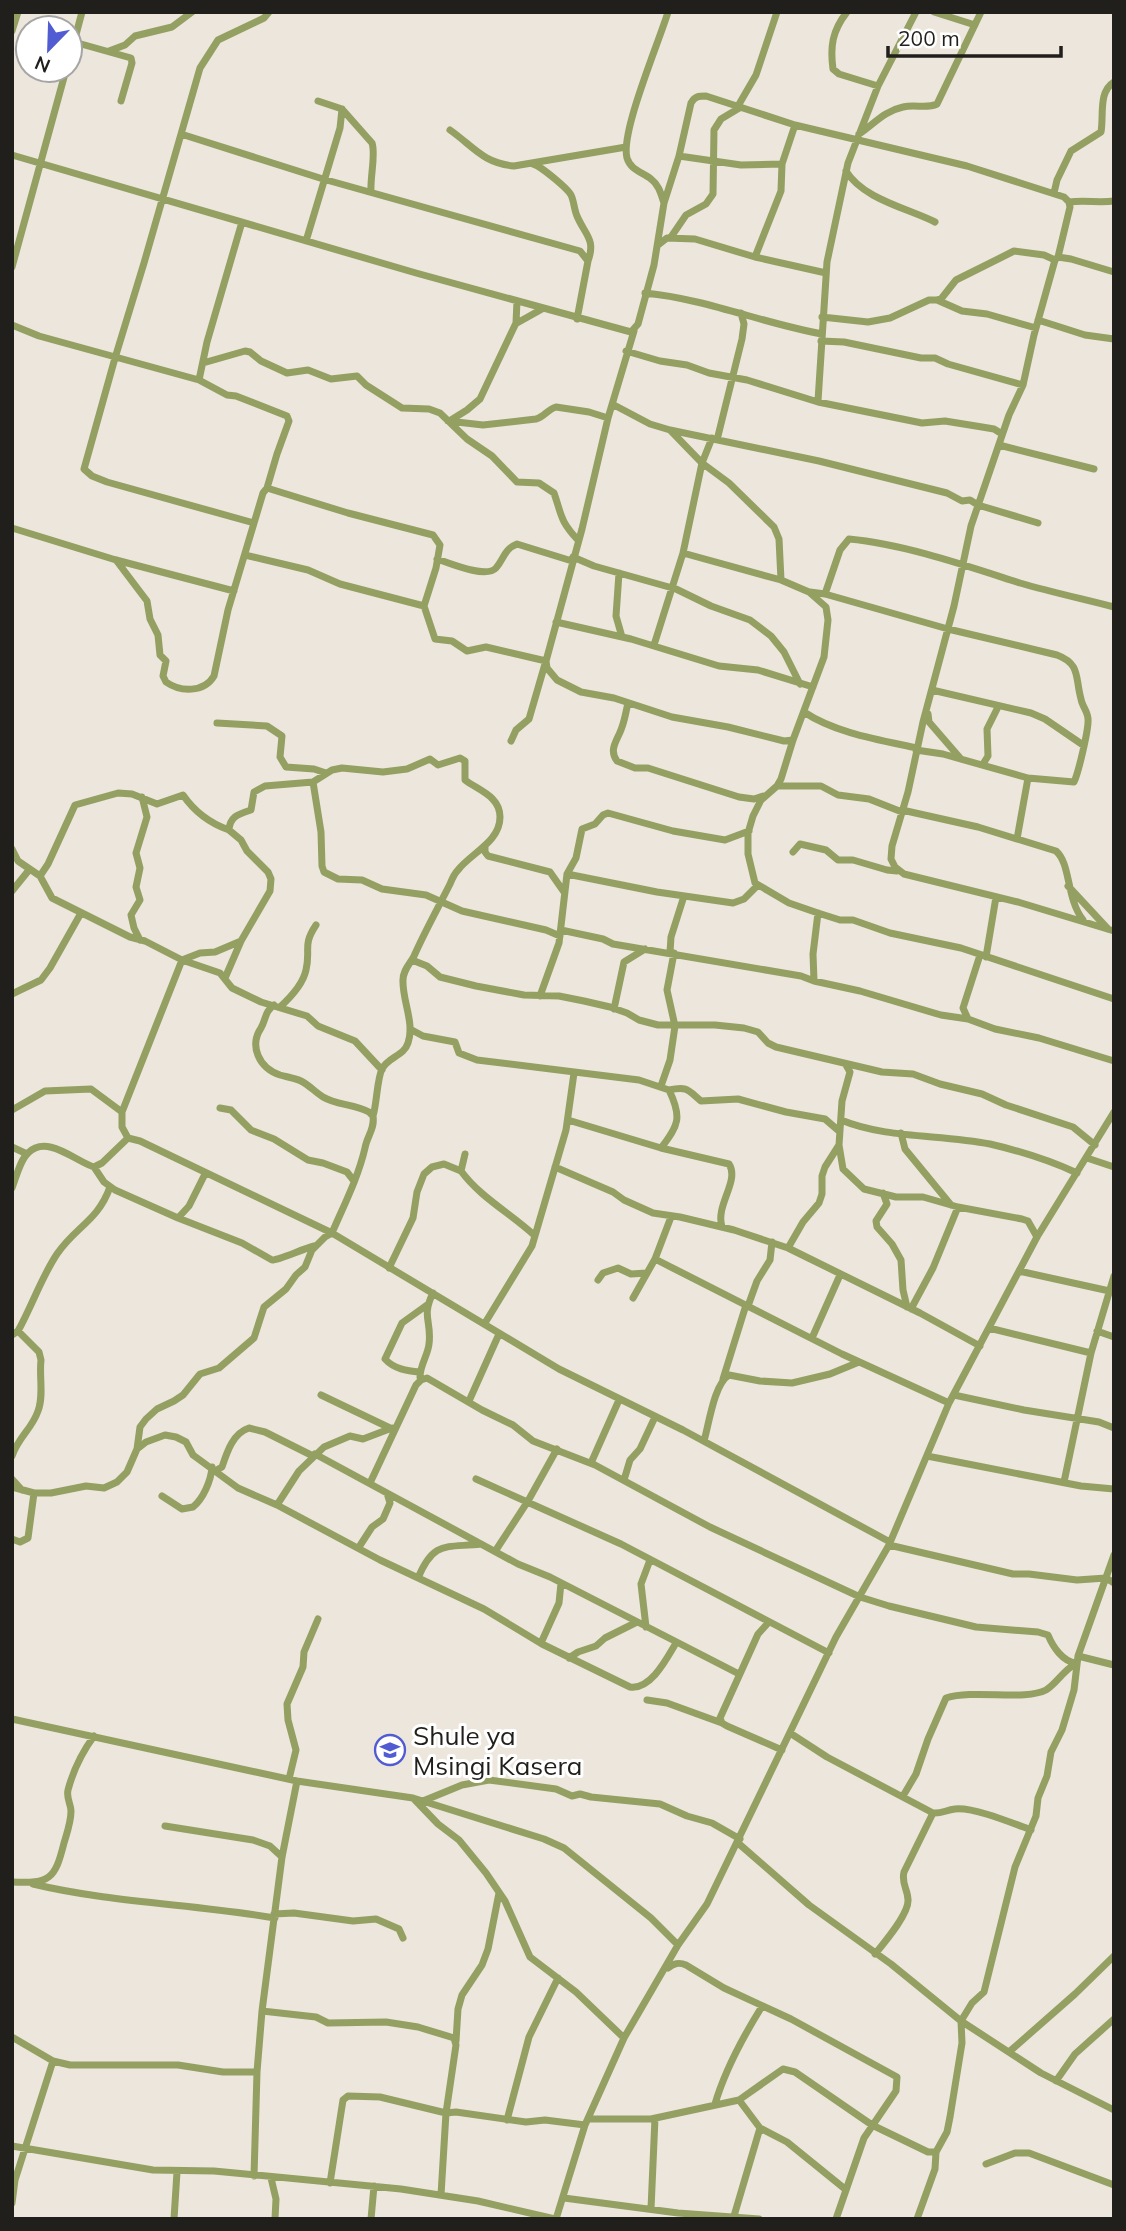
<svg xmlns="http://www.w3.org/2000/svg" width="1126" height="2231" font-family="Mulish,sans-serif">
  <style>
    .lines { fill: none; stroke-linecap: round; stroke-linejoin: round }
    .minor { stroke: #949f62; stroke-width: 7 }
    .labels { text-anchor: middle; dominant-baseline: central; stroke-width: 6; stroke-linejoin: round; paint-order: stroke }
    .poi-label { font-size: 26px; fill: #211f1b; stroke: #fff; text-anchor: start }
  </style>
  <rect width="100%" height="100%" fill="#ece6dc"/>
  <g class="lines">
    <path class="minor" d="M847 12C832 31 830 47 833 69L839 74 878 86
      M934 12 975 25
      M12 31 18 12
      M74 42 131 58 132 63 121 101
      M109 51 125 45 135 36 172 27 192 12
      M70 57 82 12
      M318 101 342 109 372 143C376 154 370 177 371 192
      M738 106 756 75 777 12
      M450 130C474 147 483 163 514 166L626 147
      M181 134 323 179 580 251 588 261 577 319
      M859 134C874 124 884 111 903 107 915 104 927 109 937 104L981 12
      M12 155 416 273 631 332 638 324 654 265 664 203 679 156 691 103C695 96 699 96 706 96L795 125 967 166 1064 197 1069 202 1070 207 1058 257 1055 260 1034 335 1023 385 1009 415 971 526 954 606 923 722 908 792 892 846 891 859 895 867 904 874 1018 902 1114 931
      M679 156 741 165 782 164
      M533 164C541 166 568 189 571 195 574 201 574 209 577 216 585 235 596 239 588 261
      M846 171C863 199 907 208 935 222
      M1054 193 1057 180 1071 151 1101 132C1104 115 1098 92 1114 82
      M1069 202C1085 200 1099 203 1114 201
      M664 203C661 194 659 185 651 179 643 172 631 171 627 158 620 133 659 42 668 12
      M671 237 686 215 706 204 713 194 714 130 721 119 741 107
      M306 241 340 128 342 109
      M658 245 667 238 695 239 755 257 826 273
      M755 257 781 191 782 164 795 125
      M1058 257 1071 259 1114 272
      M12 267 66 70
      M645 293C706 299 762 323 822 334
      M937 300 941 299 956 280 1014 251 1044 255 1055 260
      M822 317 868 322 890 318 929 300H937L962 311 987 314 1036 328
      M1038 320 1085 335 1114 339
      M517 323 542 309
      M12 325 39 336 199 380 207 342 242 222
      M634 331 608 418 582 529 546 661 547 668 557 680 581 692 614 698 672 717 728 727 784 741 793 740
      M821 341 844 342 921 358H935L948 364 1023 385
      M626 351 660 361 687 365 709 373 747 380 818 402 922 423 945 421 982 427 994 429 1002 434
      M203 363 245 351 250 352 261 361 287 373 308 370 331 379 357 376 366 385 402 408 429 409 440 413 467 439 492 456 517 482 539 483 554 493C562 516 560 521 578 540
      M199 380 227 395 236 396 287 416 289 421 277 454 267 488
      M818 401 827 262 848 163 878 86 916 12
      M614 405 650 424 670 430 819 461 947 493 962 501 970 500 978 505 1038 523
      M451 420 467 410 480 399 516 323 517 301
      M448 421 483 425 536 419C544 417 547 410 556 407L589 412 608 418
      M671 431 702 463 729 483 774 527 779 539 781 580
      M717 440 742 339 744 324 741 313
      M999 445 1094 469
      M254 523 107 482 92 476 84 469 115 358 144 263 200 68 218 40 264 18 269 12
      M12 528 116 560 234 591
      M683 553 781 580 809 592 826 607 828 620 824 657 793 740 781 779 777 786 761 800 753 816 748 833V854L755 883 789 903 818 913 840 920H853L890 933 961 948 1114 999
      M245 555 308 570 340 584 424 606
      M573 557 594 566 676 589 711 606 750 620 771 636 784 652 800 684
      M437 559C449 563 486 579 496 568 504 559 504 549 517 544L572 561
      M116 560 147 601 150 619 158 635 160 655 166 661 163 676 166 682C180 692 204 693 214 676L228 610 263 493 267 488 348 513 433 535 440 545 436 568 424 606 435 639 452 641 467 651 486 647 546 661
      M619 573 616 616 622 637
      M810 592 825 594 948 629 1057 655C1081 664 1075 678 1081 699 1082 706 1088 712 1088 719 1089 729 1078 774 1074 782L1028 778 943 754 916 750
      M825 594 840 550 849 539C904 544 967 566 1020 583 1051 592 1083 599 1114 607
      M556 622 631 639 719 666 758 670 813 687
      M654 645 683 553 702 463 712 438
      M932 690 1031 713 1045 719 1083 745
      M628 703C626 711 625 719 622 727 618 740 608 749 617 761L635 768H648L739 797 754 799 763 796
      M804 712C835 733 880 740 917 748
      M928 714 929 722 961 759
      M217 723 267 726 282 736 280 757 286 767 314 769 326 773
      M511 741 516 730 529 719 545 664
      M983 764 988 756 987 729 998 707
      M313 782 321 832 322 866 324 872 338 879 362 880 382 889 426 895 462 911 546 930 560 936
      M777 786H821L838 795 869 799 902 812
      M902 810 978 827 1056 851C1071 864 1066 898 1083 920
      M1017 839 1028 778
      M485 846V852L488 856 550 872 564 892
      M12 849 18 861 40 876 52 898 130 937 145 941 182 960 220 973 232 988 261 1002 307 1016 318 1026 355 1041 382 1070
      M793 852 800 844 826 850 838 860H853L887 870 897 871
      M567 874 657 892 733 903 744 899 758 885
      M40 876 48 864 75 805 118 793 132 794 157 804 183 795C194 811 209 823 229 830
      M1068 886 1108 929
      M12 891 29 870
      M818 913 813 954 814 981 860 991 941 1015 968 1019
      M561 930 603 939 613 944 801 976 814 981
      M140 940 134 928 131 915 140 900 136 887 140 868 136 853 147 817 142 797
      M670 952 671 937 684 896
      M980 955 963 1008 968 1019 995 1029 1039 1038 1114 1061
      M986 957 996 897
      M412 960 427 966 440 977 476 986 524 995 559 996 584 1001 610 1007 627 1013 639 1020 658 1025H715L744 1028 758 1032 768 1043 776 1047 882 1072 913 1074 940 1084 982 1094 1006 1105 1073 1127 1095 1145
      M225 978 241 941
      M12 994 41 980 50 968 81 913
      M540 996 559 943 567 874 576 858 582 829 595 824 603 815 608 813 673 831 725 840 749 831
      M280 1007C291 997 303 984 306 970 311 949 302 946 316 925
      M614 1009 624 962 645 949
      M410 1029 423 1036 455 1042 459 1053 477 1060 639 1080 669 1090C682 1117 679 1125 661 1148
      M661 1086 670 1060 675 1026 667 990 674 953
      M669 1090C688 1086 688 1090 701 1101L738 1099 786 1112 825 1119 839 1131
      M220 1108 231 1110 251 1130 274 1139 308 1160 323 1163 347 1172 354 1181
      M12 1110 45 1091 91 1089 122 1112
      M568 1120 661 1148 729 1164C740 1181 715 1205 722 1227
      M841 1120C887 1139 941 1134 990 1144 1020 1151 1049 1160 1077 1173
      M901 1133 905 1149 951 1205
      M128 1138 122 1127V1112L182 960 200 953 215 952 241 941 270 891 271 879 268 872 247 851 241 840 229 830C230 816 239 814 251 810L254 792 265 786 313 782 332 770 342 768 383 772 407 769 430 759 438 765 460 758 465 761V780C478 790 500 796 500 817 500 842 471 853 458 870 454 874 452 879 450 884 438 908 425 931 414 956 410 964 403 970 403 980 402 1000 415 1023 408 1043 404 1056 388 1057 382 1069 377 1079 377 1103 373 1116
      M839 1145 843 1169 864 1189 896 1197H923L958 1207 1022 1219 1028 1221 1037 1237
      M12 1147 27 1154
      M465 1154 461 1171C480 1197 510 1213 534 1235
      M1087 1158 1114 1167
      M94 1167 104 1182 115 1190 178 1218 242 1243 272 1260C280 1260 302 1249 314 1246
      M555 1167 613 1192 624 1200 653 1213 680 1217 734 1230 788 1248 920 1313 980 1346
      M12 1188C16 1178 20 1160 28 1153 47 1134 75 1161 94 1167L102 1163 128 1138 140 1141 332 1233 559 1369 683 1430 890 1542
      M883 1193 887 1204 876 1221 877 1227 892 1244 901 1260 903 1290 907 1307
      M178 1218 189 1206 205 1174
      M788 1248 803 1222 819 1203 822 1194V1176L825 1167 839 1145 842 1101 850 1072 846 1065
      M655 1259 842 1354 949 1403
      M389 1268 413 1218 417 1192 424 1174 432 1167 444 1164 461 1171
      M1019 1271 1114 1292
      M598 1280 603 1273 618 1268 631 1274 647 1273
      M633 1298 655 1259 671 1217
      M748 1306 757 1281 770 1260 772 1242
      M911 1309 933 1268 958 1207
      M485 1323 532 1246 566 1130 574 1073
      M989 1328 1091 1353
      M1097 1331 1114 1337
      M12 1335 18 1331C32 1306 41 1278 57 1254 75 1227 98 1221 110 1187
      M812 1338 840 1275
      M420 1372C407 1371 394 1369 385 1359L402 1323 427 1305
      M420 1377C420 1365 428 1355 429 1344 432 1321 421 1317 433 1293
      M723 1379 746 1305
      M321 1395 390 1428
      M954 1395 1024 1410 1099 1422 1114 1428
      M469 1401 499 1334
      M704 1441C709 1424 714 1384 729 1375L760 1381 792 1383 830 1374 859 1362
      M137 1449 140 1427 146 1419 157 1409 174 1401 183 1395 200 1374 219 1368 254 1338 264 1307 286 1289 296 1275 305 1267 312 1250 325 1237 332 1233C344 1205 358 1178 365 1148 367 1136 375 1129 373 1116L369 1112C355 1104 336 1105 323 1097 315 1092 309 1085 301 1081 294 1078 287 1077 280 1075 259 1068 249 1046 261 1028 266 1019 265 1011 274 1005
      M315 1454 518 1564 550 1577 739 1674
      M12 1456C19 1436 32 1429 38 1411 44 1396 39 1376 41 1360L39 1352 18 1331
      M927 1456 1081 1486 1114 1489
      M591 1463 619 1400
      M215 1471 222 1467C227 1452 233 1433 249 1428L265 1432 313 1456
      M12 1479 22 1490
      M476 1479 621 1544 829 1653
      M624 1480 630 1460 640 1449 655 1417
      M1064 1482 1091 1353 1114 1276
      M370 1483 416 1385 421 1380 427 1378 482 1410 513 1425 533 1441 595 1465 710 1527 860 1597 889 1606 976 1627 1038 1632 1048 1635C1053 1647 1063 1662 1076 1663
      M12 1487 34 1493H51L86 1486 104 1488 117 1482 127 1472 137 1449 146 1442 165 1435 176 1437 186 1442 193 1455 238 1488 277 1505 380 1560 484 1609 542 1644 630 1687C651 1690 667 1658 676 1643
      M162 1496 182 1509 193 1507C203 1499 211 1481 212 1467
      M277 1505 299 1471 324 1447 350 1436 363 1439 392 1428
      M12 1539 20 1542 28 1538 34 1493
      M889 1545 1013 1574H1029L1077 1580 1106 1578 1114 1583
      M359 1547 372 1527 383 1519 390 1503 387 1493
      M496 1550 528 1501 557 1449
      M418 1578C434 1540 446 1548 481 1544
      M769 1622 758 1634 720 1718 722 1723 727 1726 782 1750
      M646 1627 641 1584 650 1560
      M541 1643 559 1603 561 1583
      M1078 1656 1114 1665
      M569 1658 578 1652 596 1646 605 1638 637 1622
      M647 1700 667 1703 722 1723
      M12 1719 297 1781 413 1798 544 1839 564 1848 651 1918 678 1945
      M790 1733 827 1757 933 1813C941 1814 946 1810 955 1809 974 1807 1012 1823 1031 1830
      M289 1779 296 1750 288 1720 287 1704 303 1667 304 1652 318 1619
      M903 1796 916 1774 928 1739 946 1698C974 1689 1025 1701 1046 1690 1056 1684 1063 1671 1075 1664
      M414 1799 438 1824 459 1840 486 1873 505 1901 530 1957 576 1992 624 2038
      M423 1801 462 1785 489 1780 556 1789 572 1796 580 1794 591 1797 660 1804 687 1816 712 1823 740 1839
      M165 1826 253 1840 270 1846 282 1857
      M738 1843 809 1905 891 1964 961 2021 1041 2073 1114 2110
      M12 1882C50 1884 55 1879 64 1843 67 1833 71 1822 71 1811 71 1804 66 1798 68 1790 73 1771 83 1751 94 1736
      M33 1884C112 1903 195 1904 275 1918
      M274 1914 294 1913 353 1921 376 1919 399 1929 403 1938
      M875 1954C884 1943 909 1914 908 1900 908 1889 901 1884 904 1872L933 1813
      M668 1968C674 1963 679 1962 686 1965L724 1988 791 2019 897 2077 896 2091 864 2138 836 2219
      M262 2011 316 2017 328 2023 386 2022 418 2027 454 2038 456 2045 446 2113 441 2195
      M12 2037 53 2061 70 2065H178L223 2072H257
      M456 2041 458 2009 462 1995 482 1965 488 1949 499 1893
      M1009 2052 1075 1994 1114 1956
      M1056 2081 1075 2054 1114 2019
      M715 2104C725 2070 743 2037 761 2008
      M588 2119H651L739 2100 783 2069 795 2072 872 2125 928 2152H936L947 2132 950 2117 962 2043 961 2021 972 2003 984 1992 1015 1867 1036 1816 1038 1798 1047 1776 1051 1752 1062 1730 1074 1690 1078 1656 1114 1555
      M507 2120 529 2037 558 1978
      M760 2128 787 2142 845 2189
      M12 2146 153 2170 214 2171 401 2189 478 2201 555 2219
      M986 2164 1015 2153H1029L1114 2185
      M254 2176 257 2072 262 2011 282 1857 297 1781
      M271 2178 276 2199 275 2219
      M330 2183 343 2100 348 2096 380 2097 446 2113 456 2112 526 2122 545 2120 585 2125
      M564 2198 678 2213 759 2219
      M12 2203 15 2180 53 2061
      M651 2209 655 2118
      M734 2216 760 2128 739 2100
      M174 2219 177 2172
      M371 2219 374 2186
      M556 2219 585 2125 624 2038 678 1945 707 1904 836 1637 889 1545 949 1403 1037 1237 1114 1112
      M917 2219 935 2169 936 2152"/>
  </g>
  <defs>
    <g id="school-ring" transform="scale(1.575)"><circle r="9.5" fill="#fff" stroke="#525cd2" stroke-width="1.5"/><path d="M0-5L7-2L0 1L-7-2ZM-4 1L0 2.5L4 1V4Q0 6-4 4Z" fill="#525cd2"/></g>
  </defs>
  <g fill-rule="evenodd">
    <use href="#school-ring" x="390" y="1750"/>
  </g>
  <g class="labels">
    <g class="poi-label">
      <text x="413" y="1735">Shule ya<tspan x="413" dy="30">Msingi Kasera</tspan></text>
    </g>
  </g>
  <rect width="1126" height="2231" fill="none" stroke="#211f1b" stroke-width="28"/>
  <g transform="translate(49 49) rotate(203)"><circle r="33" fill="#ffffff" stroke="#a6a5a4" stroke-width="2"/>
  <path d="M0-5L12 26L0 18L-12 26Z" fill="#525cd2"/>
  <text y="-10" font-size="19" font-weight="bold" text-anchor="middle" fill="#211f1b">N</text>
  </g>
  <path d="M888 46v10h173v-10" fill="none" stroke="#211f1b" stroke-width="3.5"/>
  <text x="898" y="46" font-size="21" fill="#211f1b" stroke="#ffffff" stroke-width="5" paint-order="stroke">200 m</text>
</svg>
